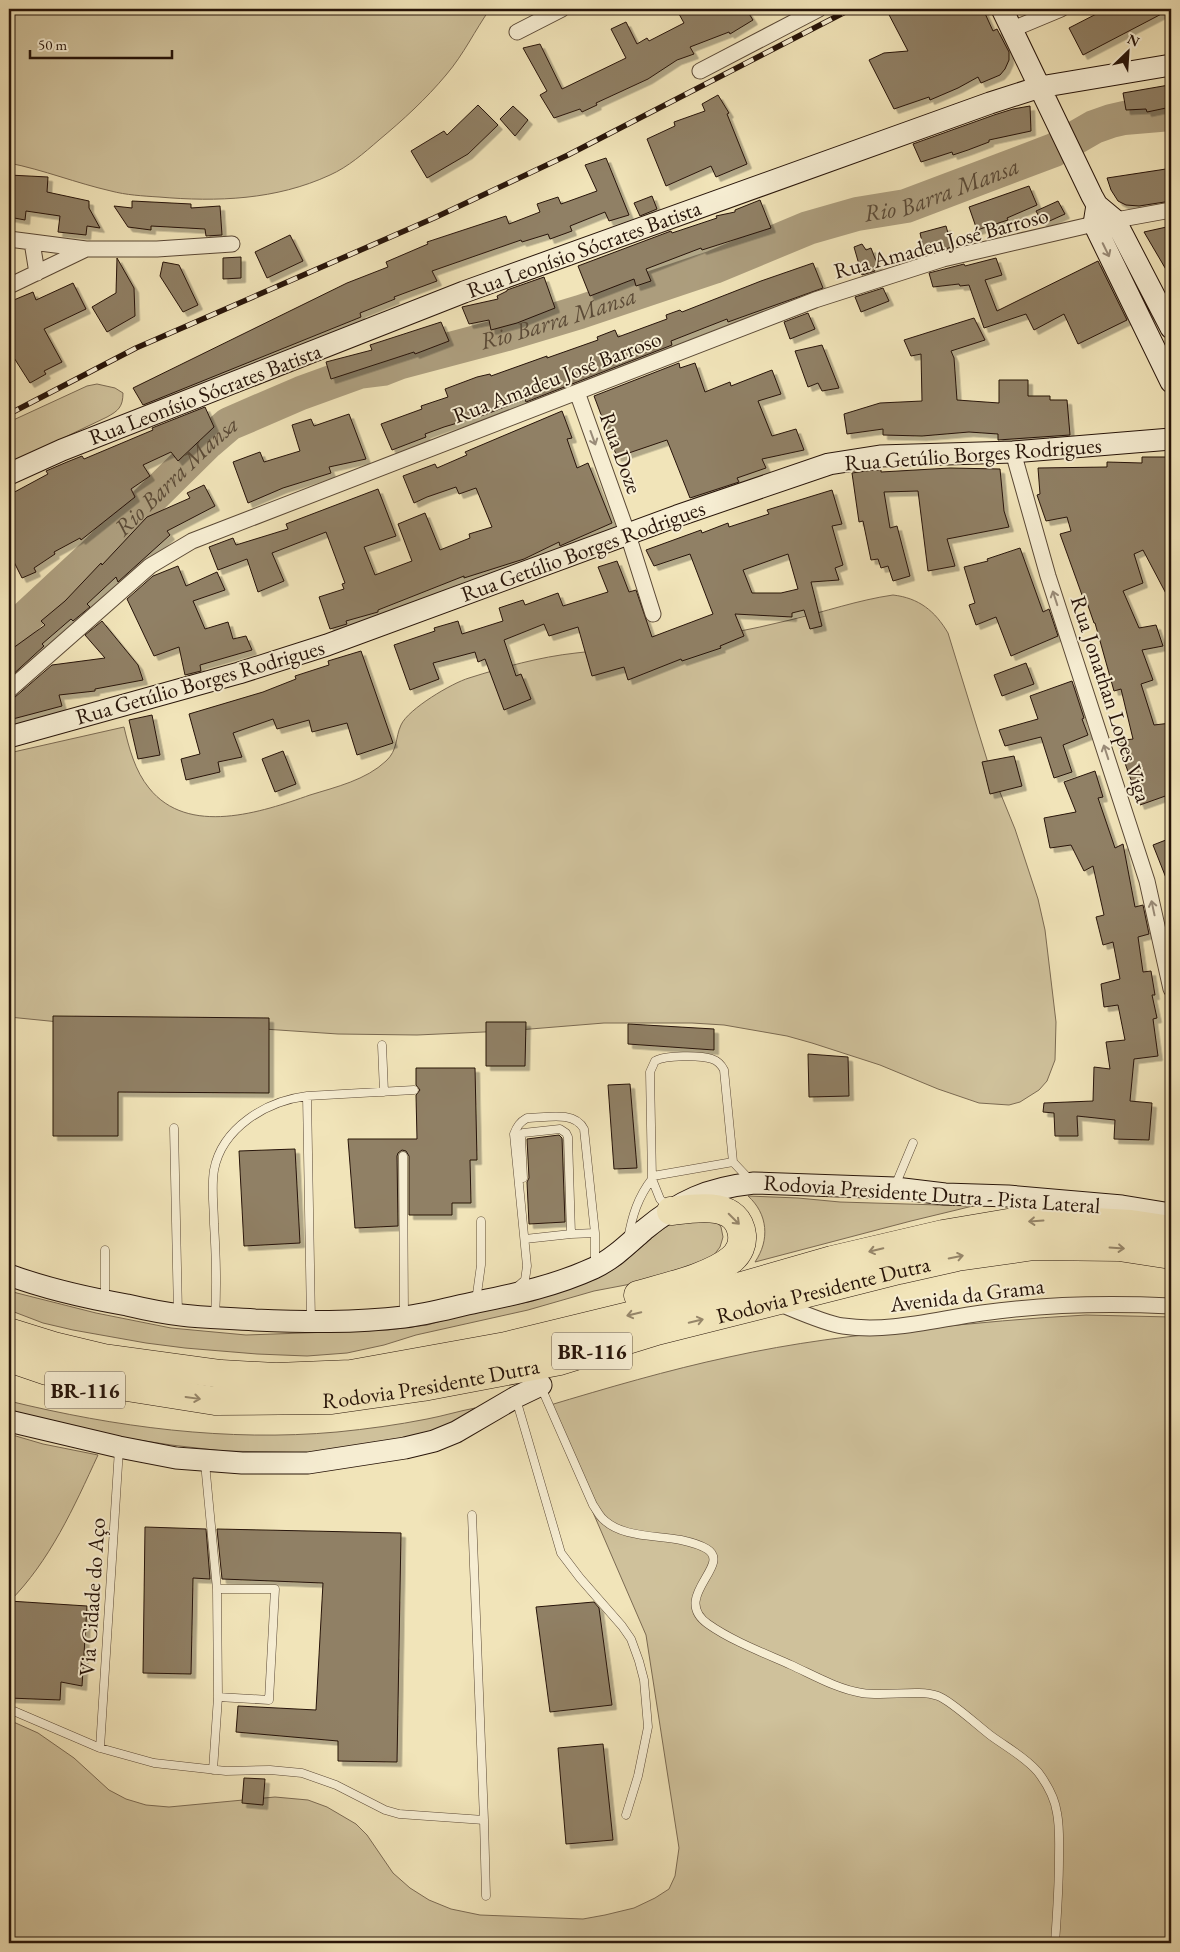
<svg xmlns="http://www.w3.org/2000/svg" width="1180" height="1952" font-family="'EB Garamond',serif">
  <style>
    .green { fill: #cfc19b; stroke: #7b6a52 }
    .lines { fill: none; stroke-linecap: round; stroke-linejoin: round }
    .river { stroke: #ac9d7d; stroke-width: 34 }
    .building { fill: #908065; stroke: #271409; fill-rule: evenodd; filter: url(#shadow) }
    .lane-casing { stroke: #5a4835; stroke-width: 9 }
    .street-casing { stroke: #5a4835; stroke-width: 17 }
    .secondary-casing { stroke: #271409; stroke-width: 23 }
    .highway-casing { stroke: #271409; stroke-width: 29 }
    .lane { stroke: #f6edd2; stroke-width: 8 }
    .street { stroke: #f6edd2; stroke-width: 15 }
    .secondary { stroke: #f6edd2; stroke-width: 21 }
    .highway { stroke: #f1e4b9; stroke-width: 28 }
    .rail-casing { stroke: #271409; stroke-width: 5.5 }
    .rail { stroke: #f6edd2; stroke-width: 4; stroke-dasharray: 11; stroke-linecap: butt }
    .oneway { stroke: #998b78 }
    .oneway2 { stroke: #96866a }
    .labels { text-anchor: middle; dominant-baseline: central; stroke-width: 4; stroke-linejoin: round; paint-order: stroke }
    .shield { fill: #f6edd2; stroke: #655545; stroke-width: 1 }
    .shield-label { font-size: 21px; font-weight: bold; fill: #271409 }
    .street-label { font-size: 22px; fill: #271409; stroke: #f6edd2 }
    .water-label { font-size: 24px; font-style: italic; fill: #5c4b37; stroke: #f6edd2 }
  </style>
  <defs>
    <filter id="shadow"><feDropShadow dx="4.5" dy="4.5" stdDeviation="0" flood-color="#0004"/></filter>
  </defs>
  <rect width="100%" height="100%" fill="#f1e4b9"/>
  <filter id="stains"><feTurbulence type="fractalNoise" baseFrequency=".004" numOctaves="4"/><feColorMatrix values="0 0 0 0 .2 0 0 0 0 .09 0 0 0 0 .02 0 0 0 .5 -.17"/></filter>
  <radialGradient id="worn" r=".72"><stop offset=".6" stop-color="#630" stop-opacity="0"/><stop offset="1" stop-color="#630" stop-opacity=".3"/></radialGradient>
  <path class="green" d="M9 9H490C475 30 464 54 446 75 426 99 403 120 379 140 364 153 348 167 330 175 276 200 217 202 159 197 143 196 126 195 111 191 76 183 44 170 9 163Z
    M97 384 115 388 123 393C123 407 118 411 107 417L9 464V422L87 386Z
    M893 595C919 598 935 611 948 633L988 763 1015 829 1038 899 1045 930 1056 1022 1055 1060 1047 1081 1039 1090 1020 1102 1009 1105 979 1103 938 1089 880 1065 812 1043 787 1036 724 1025 692 1023H604L506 1031 417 1035 338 1034 204 1025 129 1029 9 1017V753L124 727C129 748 135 771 149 788 188 837 262 812 310 795 336 787 366 780 386 761 398 750 395 738 401 725 408 709 452 683 469 678 504 667 539 657 576 653 607 649 638 650 669 645 709 637 750 630 790 620 824 612 858 600 893 595Z
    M748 1196 798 1198 840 1202 973 1206 911 1221 755 1262C770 1240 768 1214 748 1196Z
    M714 1218 721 1227 723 1237 720 1247 711 1259 652 1280 594 1291 528 1310 416 1335 384 1345 347 1353 307 1356 257 1354 185 1348 146 1343 73 1330 43 1323 9 1310V1291L96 1313 171 1328 246 1335 388 1330 427 1325 463 1315 528 1302 568 1289 596 1279 622 1264 660 1231 674 1222Z
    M1086 1315 1171 1317V1943H9V1720L38 1733 74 1758 109 1790 126 1799 146 1805 169 1807 275 1797 308 1800 327 1807 356 1824 367 1835 393 1873 410 1888 429 1900 451 1909 480 1915 583 1919 605 1915 634 1908 655 1898 669 1889 675 1876 679 1848 646 1635 547 1406C607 1388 668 1370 729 1357 792 1343 856 1335 920 1329 975 1323 1030 1318 1086 1315Z
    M9 1401C115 1427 227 1442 337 1432 367 1429 397 1425 427 1419 443 1416 459 1411 475 1408L438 1432 319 1453 223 1451 171 1445 119 1437 9 1411Z
    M9 1434 43 1444 98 1455C74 1507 50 1561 9 1602Z"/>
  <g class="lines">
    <path class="river" id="s1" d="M9 633 90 558 208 442 229 424 301 393 359 372 383 369 401 362 507 334 580 312 714 267 808 228 857 214 906 206 1054 150 1094 127 1111 121 1124 118 1171 114"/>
  </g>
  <path class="building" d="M689 9H746L753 20 730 34 729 32 690 47 694 54 677 60 648 79 596 103 597 105 582 112 580 109 554 118 540 95 547 91 523 48 540 44 562 89 626 58 611 29 626 22 637 44 647 38 649 41 684 23 679 14Z
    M886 9H983L993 31 997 29 1009 52V60L1005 69 1000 75 981 83 978 77 958 88 930 100 929 97 894 109 869 60 884 53 908 51Z
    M1106 9H1171L1083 55 1069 28Z
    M1169 85 1171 107 1147 112 1146 109 1126 110 1123 93Z
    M718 95 729 113 727 114 747 164 716 177 711 166 666 186 647 139 675 126 674 122 705 111 702 104Z
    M478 105 498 125 468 154 427 178 411 151 444 131 447 135Z
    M513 106 528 120 515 136 500 119Z
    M1030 106 1031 131 989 140V142L968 150 953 155 952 152 921 162 913 144 994 115 1013 109Z
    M606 158 629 215 609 221 605 212 570 226 572 231 550 239 548 234 522 242 521 240 432 271 437 281 394 297 395 299 360 313 361 317 143 405 133 388 347 283 388 267 386 262 428 244 427 242 506 216 509 224 540 212 537 204 558 197 561 204 597 191 585 165Z
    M1166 169 1171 201 1139 206 1126 205 1118 201 1111 190 1107 178Z
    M9 175 48 177 47 192 89 201V208L100 228 87 226 86 235 58 232 60 216 26 211 25 220 9 217Z
    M1029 186 1037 205 1007 218 1008 220 977 230 969 207Z
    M652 196 657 209 640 216 634 203Z
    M760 200 771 228 702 250 701 248 646 269 651 281 636 286 634 279 590 296 578 266 671 231 672 233 717 218 716 216 735 212V210Z
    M132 201 191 204V208L220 206 222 235 206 236 205 229 151 226V230L128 227 114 206 132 208Z
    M1058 201 1065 214 1043 224 1036 211Z
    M946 226 952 247 925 255 920 233Z
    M1171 226V278L1144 232Z
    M290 235 303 261 267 278 255 252Z
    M862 244 866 250 871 248 878 266 873 267 875 271 862 275 854 247Z
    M241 257V278L223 279V258Z
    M117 258 134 288 135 316 107 332 92 307 116 293Z
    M996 258 1002 275 985 280 997 311 1098 261 1127 320 1078 344 1064 314 1034 330 1026 314 984 328 969 285 960 286 959 284 933 287 929 273 964 264 965 266Z
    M163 262 179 265 198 305 183 312 160 276Z
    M813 263 823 288 728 322 727 319 671 341 672 345 526 402 525 399 484 415 444 427 425 434 426 437 392 450 381 424 422 409 421 406 448 397 445 389 477 377 490 374 491 376 547 356V358L598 340 597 337 615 330 618 337 667 319 666 315 680 310 682 312 761 281Z
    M544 277 555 308 517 323 491 330 489 320 469 324 462 307 498 299 497 296 507 291V290Z
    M73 283 86 309 44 329 62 362 44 371 46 374 30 383 9 350V302L33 292 36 300Z
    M883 288 889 301 861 312 855 297Z
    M808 313 815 329 790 339 784 322Z
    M974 318 985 340 951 351 954 358 957 400 999 403V380H1028V396H1050V400H1067L1070 435 998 440V434L969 432 922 436 883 435V429L847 434 844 414 880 403 922 401 921 354 911 356 904 340Z
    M441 322 449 341 415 354 414 352 331 379 326 362 372 350 370 345Z
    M822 345 839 388 822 391 818 383 808 387 795 351Z
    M679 363 680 368 695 363 705 392 730 382 731 386 772 370 781 394 758 401 772 436 796 429 804 450 762 459 766 468 737 478 739 482 690 498 667 440 617 457 594 396Z
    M205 407 214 427 178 461 171 452 143 465 150 476 131 489 135 497 81 540 80 538 54 552 55 554 34 568 36 572 22 578 9 552V495L48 474 46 471 67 462 82 456 84 459 153 430 152 428Z
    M562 411 572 438 567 439 577 468 588 463 612 523 562 545 560 546 559 542 524 559 464 578V576L378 610V612L346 621 347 624 330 629 319 597 344 589 342 584 345 583 326 532 272 553 284 581 258 592 247 559 218 570 209 547 233 538 236 545 288 529 286 524 378 489 396 536 364 547 375 575 412 561 398 524 425 513 440 550 470 538 469 534 492 527 476 488 459 494 456 487 427 497 414 503 403 476 435 464 437 468 467 455 465 452Z
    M349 414 366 459 329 467 331 473 283 488 248 503 233 462 260 452 264 462 300 451 292 425 311 419 314 426Z
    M1142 457H1171V603L1143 550 1134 554 1143 583 1123 591 1139 628 1156 625 1163 646 1142 650 1153 680 1141 684 1154 725 1171 723V794L1140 805 1117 741 1133 739 1121 689 1114 691 1095 623H1094L1084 594 1082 595 1060 534 1071 531 1067 517 1046 521 1037 495 1040 494 1038 468 1107 467V462L1142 463Z
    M950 468 1000 469 1004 511 1009 527 947 539 955 566 928 571 918 491 884 492 890 528 897 526 910 576 893 581 888 566 881 568 878 559 871 560 863 521 859 522 852 473 873 470H881V472Z
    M204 485 215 506 167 531 170 535 118 582 116 577 87 604 90 607 73 621 71 619 42 644 44 646 9 678V651L45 625 41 621 65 601 101 563 102 565 147 517 190 498 187 493Z
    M832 490 842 524 832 526 843 565 835 568 839 580 811 582 822 626 810 629 804 610 792 613V617L735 614 744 636 720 646 721 648 682 661 681 659 628 680 624 667 592 676 578 627 549 636 544 624 504 640 516 676 521 674 531 699 504 710 485 659 478 662 475 652 433 663 439 679 410 690 394 645 435 631 434 628 458 621 462 634 503 621 499 608 523 600 525 605 558 593 563 606 608 592 598 567 617 561 629 592 636 590 652 637 713 614 690 554 654 566 646 550 701 530 702 533 728 523 729 527 769 514 767 510ZM788 554 798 589 781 593H752L743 570Z
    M1020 548 1043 612 1049 609 1058 636 1011 656 996 617 976 625 969 605 975 603 964 567 988 561 987 559Z
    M178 566 186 586 217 572 225 590 193 601 205 629 228 622 233 639 246 636 252 650 200 665 201 671 185 675 179 647 154 656 127 599 153 576Z
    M102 621 138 665 143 680 95 689V691L59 695 62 706 9 720V699L15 697 52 665 105 658 85 635Z
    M361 651 393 743 357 755 347 723 312 732 309 720 277 729 273 719 233 733 242 757 218 762 220 772 186 780 181 759 200 754 189 714 263 692 296 679 295 676 329 665 328 661Z
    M1026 663 1034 684 1002 696 994 675Z
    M1072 681 1084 718 1082 719 1088 735 1063 745 1072 772 1054 778 1041 737 1005 746 999 730 1038 719 1030 696Z
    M152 715 160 755 138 759 129 720Z
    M283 751 296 784 275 792 262 759Z
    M1014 756 1022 786 990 794 982 762Z
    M1095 771 1103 797 1098 798 1115 848 1123 844 1135 907 1143 905 1149 934 1138 937 1143 972 1151 971 1155 995H1152L1157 1018 1153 1019 1158 1056 1134 1059 1130 1101 1152 1103 1149 1140 1114 1139 1115 1120 1077 1116 1078 1136H1055L1054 1113 1043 1112 1044 1103 1093 1101 1094 1067 1110 1069 1106 1042 1125 1040 1118 1005 1104 1007 1101 984 1120 979 1113 942 1103 945 1096 917 1104 915 1093 866 1084 871 1071 845 1050 848 1044 818 1076 812 1064 782Z
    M1171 838V888H1170L1153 845Z
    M53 1016 269 1018V1093L118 1092V1136H53Z
    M486 1022H526L525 1066H486Z
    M628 1024 714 1029V1050L628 1044Z
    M808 1054 848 1057 849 1096 809 1097Z
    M416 1068H475L477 1160H470L471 1203H452V1215H409V1156L406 1151 402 1150 398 1153 397 1156 398 1226 355 1228 348 1139H417L416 1095 420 1090 416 1085Z
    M630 1084 637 1168 614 1169 608 1085Z
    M559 1135 562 1138 565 1222 529 1224 527 1182 529 1178 527 1139Z
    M295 1149 300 1243 244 1246 239 1151Z
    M145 1527 206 1529 210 1579 193 1578 191 1674 143 1673Z
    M217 1529 401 1533 397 1762 338 1761V1741L236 1732 238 1706 316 1710 323 1583 222 1579Z
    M9 1601 87 1606 82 1686 61 1682 60 1700 9 1698Z
    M594 1602 599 1608 612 1705 550 1712 536 1607Z
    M603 1744 613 1840 566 1844 558 1748Z
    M244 1778 265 1779 263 1805 242 1803Z"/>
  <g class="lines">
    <g class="lane-casing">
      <path id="lane" d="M382 1045 384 1092
        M307 1096 311 1321
        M174 1128 178 1314
        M403 1156 404 1316
        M733 1162 750 1180
        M653 1176 733 1162
        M523 1178 521 1138 523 1133 560 1129 566 1133 568 1137 571 1234 525 1239
        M895 1186 913 1143
        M668 1208 660 1199 652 1179 650 1072 655 1061C665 1055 701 1055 712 1059 718 1061 721 1064 724 1070L733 1162
        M571 1234 595 1233
        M628 1239C632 1216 638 1197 652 1179
        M105 1250V1298
        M517 1287 525 1280 527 1266 514 1134C517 1126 520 1122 527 1118 545 1118 574 1110 584 1129L595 1233V1265
        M476 1301 481 1265V1221
        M215 1317C217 1286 216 1255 214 1224 214 1207 211 1188 214 1170 222 1128 266 1101 307 1096L414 1090
        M541 1387 593 1505C596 1509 598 1514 602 1518 621 1538 656 1535 681 1540 690 1542 699 1544 707 1549 733 1565 670 1597 708 1624 732 1641 764 1653 791 1665 813 1675 837 1689 862 1693 886 1697 918 1689 938 1696 950 1700 977 1725 990 1735 1006 1747 1024 1756 1038 1772 1047 1784 1055 1799 1057 1813 1060 1828 1059 1844 1059 1859 1059 1887 1057 1915 1055 1943
        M516 1399 561 1553 580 1578 622 1626 631 1639 639 1661 644 1680 648 1727 638 1776 626 1815
        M205 1463 217 1589 218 1697 213 1770
        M217 1589H275L269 1700 218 1697
        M9 1709 100 1748 154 1763 226 1771 270 1770 302 1773 336 1785 385 1810 399 1814 484 1820 472 1515
        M100 1748 119 1449
        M484 1820 486 1896"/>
    </g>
    <g class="street-casing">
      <path id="street" d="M1013 29 1061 9
        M517 32 562 9
        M700 71 819 9
        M9 239 86 249H157L232 244
        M32 242 37 273
        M9 286 86 249
        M577 392 628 535 653 614
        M1013 452 1048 576 1147 881 1171 989
        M9 690 150 566 192 541 815 300 943 259 1094 224 1171 210
        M778 1303C795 1310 826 1324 843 1326 889 1333 937 1319 982 1313 1045 1304 1108 1303 1171 1306"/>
    </g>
    <g class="secondary-casing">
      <path id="secondary" d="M1002 9 1092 196 1097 205 1115 220 1171 328
        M1097 205 1094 224 1171 382
        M9 474 62 450 464 292 990 103 1040 87 1171 65
        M9 737 239 673 327 645 677 516 829 464 880 456 1013 452 1171 439
        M9 1275C47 1289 87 1298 127 1305 144 1309 163 1313 181 1315 205 1318 230 1318 255 1320 305 1322 354 1323 404 1317 429 1314 453 1307 477 1302 517 1294 557 1285 594 1268 613 1259 628 1244 644 1230 679 1201 708 1188 754 1183L895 1188 945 1194 1008 1196 1122 1206 1171 1214
        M9 1421 119 1447 176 1458 242 1463H308L405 1448 434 1441 456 1432 516 1397 541 1385"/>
    </g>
    <g class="highway-casing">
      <g id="highway">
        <path d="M638 1295C665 1287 711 1277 732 1259 739 1253 743 1244 742 1235 738 1200 696 1208 671 1211"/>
        <path d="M9 1332 54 1346 104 1358 221 1374 276 1377 351 1374 506 1346 686 1302 832 1260 943 1234 1008 1223 1056 1220 1131 1224 1171 1230"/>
        <path id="s2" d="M9 1358 47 1371 89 1381 215 1401 332 1400 423 1387 560 1361 657 1331 899 1270 957 1257 1034 1246 1119 1247 1171 1255"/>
      </g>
    </g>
    <use href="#lane" class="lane"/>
    <use href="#street" class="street"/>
    <use href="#secondary" class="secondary"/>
    <use href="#highway" class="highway"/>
    <g class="rail-casing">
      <path id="rail" d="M9 414 136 348 434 218 568 155 851 9"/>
    </g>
    <use href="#rail" class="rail"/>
  </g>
  <defs><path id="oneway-shaft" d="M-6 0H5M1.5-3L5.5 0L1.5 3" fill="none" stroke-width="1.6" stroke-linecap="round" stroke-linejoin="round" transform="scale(1.25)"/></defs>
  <g class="oneway">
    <use href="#oneway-shaft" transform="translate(1106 250) rotate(64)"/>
    <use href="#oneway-shaft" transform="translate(593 438) rotate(70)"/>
    <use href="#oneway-shaft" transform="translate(1055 598) rotate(-108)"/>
    <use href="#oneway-shaft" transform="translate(1106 752) rotate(-108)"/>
    <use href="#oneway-shaft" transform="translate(1153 908) rotate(-102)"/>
  </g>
  <g class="oneway2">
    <use href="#oneway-shaft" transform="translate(734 1219) rotate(45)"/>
    <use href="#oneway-shaft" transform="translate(1036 1221) rotate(176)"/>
    <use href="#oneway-shaft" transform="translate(1117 1248) rotate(4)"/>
    <use href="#oneway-shaft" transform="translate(876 1250) rotate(167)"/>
    <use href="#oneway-shaft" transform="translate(956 1257) rotate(-11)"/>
    <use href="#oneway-shaft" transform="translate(634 1314) rotate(166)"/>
    <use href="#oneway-shaft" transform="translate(696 1321) rotate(-14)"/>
    <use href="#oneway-shaft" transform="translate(193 1398) rotate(8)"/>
  </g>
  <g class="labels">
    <g class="shield">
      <rect x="552" y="1332.5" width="80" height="37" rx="4"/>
      <rect x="45" y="1371.5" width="80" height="37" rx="4"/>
    </g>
    <g class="shield-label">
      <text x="592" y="1351">BR-116</text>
      <text x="85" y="1390">BR-116</text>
    </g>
    <g class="street-label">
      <text transform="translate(941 243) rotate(-15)">Rua Amadeu José Barroso</text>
      <text transform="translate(584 249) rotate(-20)">Rua Leonísio Sócrates Batista</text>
      <text transform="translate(557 377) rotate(-21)">Rua Amadeu José Barroso</text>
      <text transform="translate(205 394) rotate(-21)">Rua Leonísio Sócrates Batista</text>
      <text transform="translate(621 453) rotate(70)">Rua Doze</text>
      <text transform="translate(973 454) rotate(-4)">Rua Getúlio Borges Rodrigues</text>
      <text transform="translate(583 551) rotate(-20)">Rua Getúlio Borges Rodrigues</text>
      <text transform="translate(200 682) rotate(-16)">Rua Getúlio Borges Rodrigues</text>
      <text transform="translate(1111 699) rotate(72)">Rua Jonathan Lopes Viga</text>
      <text transform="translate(932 1194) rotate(4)">Rodovia Presidente Dutra - Pista Lateral</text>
      <text stroke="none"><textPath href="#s2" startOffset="832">Rodovia Presidente Dutra</textPath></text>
      <text transform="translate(967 1295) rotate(-7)">Avenida da Grama</text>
      <text stroke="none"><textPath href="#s2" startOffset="428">Rodovia Presidente Dutra</textPath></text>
      <text transform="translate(92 1597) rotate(-86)">Via Cidade do Aço</text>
    </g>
    <g class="water-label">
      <text stroke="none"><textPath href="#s1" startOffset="1055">Rio Barra Mansa</textPath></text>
      <text stroke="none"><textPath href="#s1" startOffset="650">Rio Barra Mansa</textPath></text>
      <text stroke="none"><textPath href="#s1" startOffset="230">Rio Barra Mansa</textPath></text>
    </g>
  </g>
  <rect width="1180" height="1952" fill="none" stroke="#f1e4b9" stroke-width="30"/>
  <rect x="10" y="10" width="1160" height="1932" fill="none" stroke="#271409" stroke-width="2.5"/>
  <rect x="15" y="15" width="1150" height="1922" fill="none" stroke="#271409"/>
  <g transform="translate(1128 52) rotate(25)" stroke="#f6edd2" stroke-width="4" paint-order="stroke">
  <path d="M0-4L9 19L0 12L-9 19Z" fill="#271409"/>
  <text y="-8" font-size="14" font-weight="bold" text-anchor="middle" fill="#271409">N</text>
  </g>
  <path d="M30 50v8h142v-8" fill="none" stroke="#271409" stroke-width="2.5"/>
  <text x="38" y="50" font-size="15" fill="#271409" stroke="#f6edd2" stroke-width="4" paint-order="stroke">50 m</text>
  <rect width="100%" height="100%" filter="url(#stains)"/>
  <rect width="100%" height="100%" fill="url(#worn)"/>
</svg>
